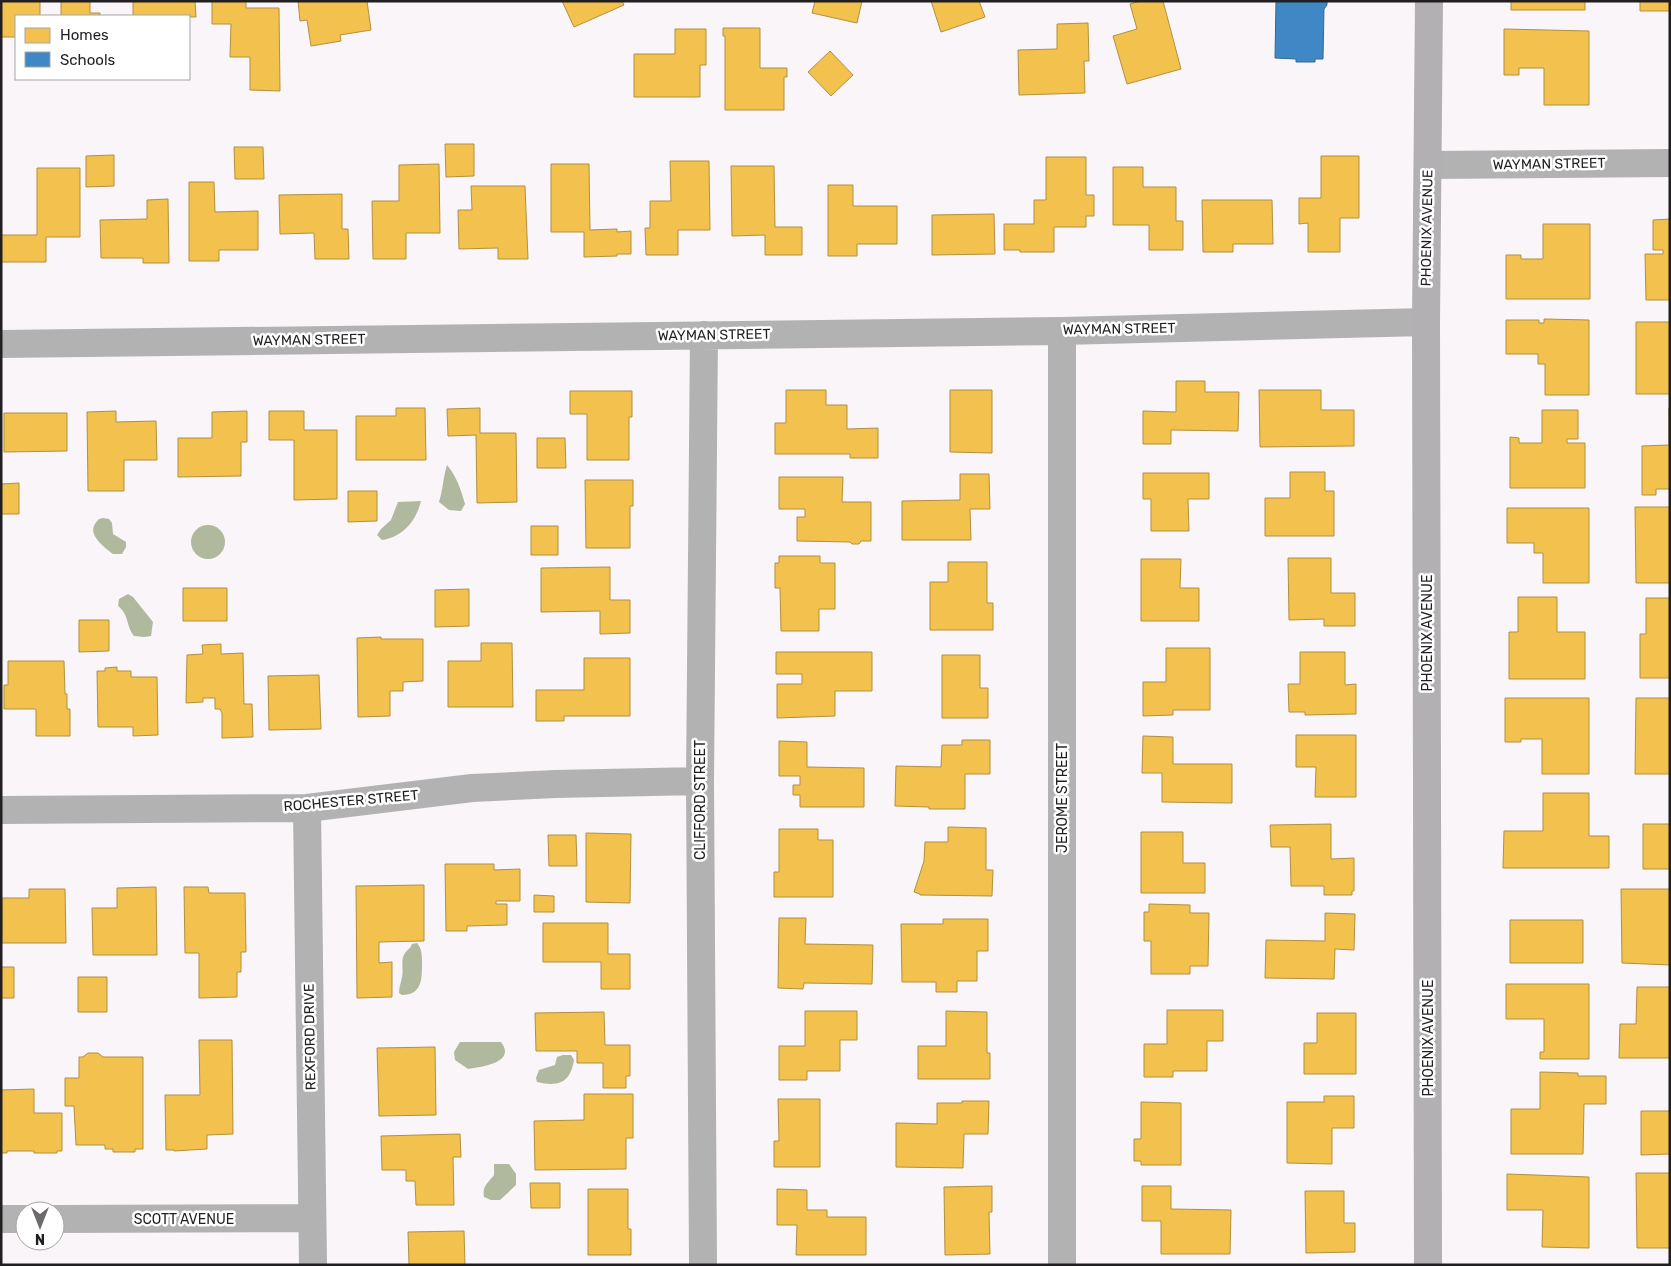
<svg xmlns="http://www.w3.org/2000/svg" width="1671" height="1266" font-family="Rubik,sans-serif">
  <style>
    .water { fill: #b0b89e }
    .homes { fill: #f2c14e; stroke: #b39040 }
    .schools { fill: #3f88c5; stroke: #366894 }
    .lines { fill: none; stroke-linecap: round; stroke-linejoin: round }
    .street { stroke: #b2b2b2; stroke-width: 28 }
    .secondary { stroke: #b2b0b2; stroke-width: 28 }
    .labels { text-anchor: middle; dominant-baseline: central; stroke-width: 5; stroke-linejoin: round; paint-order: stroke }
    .street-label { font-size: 14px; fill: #211f21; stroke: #fff }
  </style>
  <rect width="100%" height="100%" fill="#f9f5f8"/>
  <path class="water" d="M447 465C457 477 461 490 465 504L461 511 449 510 439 502C443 489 443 478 447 465Z
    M421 501C416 521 403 537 382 540L377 535 381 529 391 520 398 502Z
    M103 518 109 519 112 523 113 534 126 542V547L122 554H113C106 549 89 536 94 526 95 523 97 521 99 519Z
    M191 542a17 17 0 1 1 34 0a17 17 0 1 1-34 0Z
    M128 594 133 597 153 622 151 636 144 637 134 636C126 626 129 614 118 606L119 599Z
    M417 943C422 949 422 955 422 963 422 979 422 995 402 995L399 993C399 987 401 983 402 977 404 970 400 960 405 953 408 949 410 949 412 944Z
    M460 1042H501C517 1063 481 1067 468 1069L455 1060 454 1052Z
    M563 1055H571L574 1060C570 1083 559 1087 537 1082L536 1078 539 1070 555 1065 557 1057Z
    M494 1164H509L516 1174V1185L500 1200H491L484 1197C482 1186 488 1183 494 1175Z"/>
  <path class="homes" d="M1 1H40V16H16V37H1Z
    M61 1H90V13H100V16H61Z
    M133 1H195L196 17 133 16Z
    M212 1H246V8H279L280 91 250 90V57H230L231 24H212Z
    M298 1H367L371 30 340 35 341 41 311 46 307 20 300 21Z
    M562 1H622L624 5 574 27Z
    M815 1H862L857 23 812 13Z
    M931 1H979L985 17 941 32Z
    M1140 1H1163L1181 69 1127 84 1113 36 1137 29 1130 4Z
    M1511 1H1585V10H1511Z
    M1640 1H1670V11H1640Z
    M1088 23 1089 61H1084L1085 93 1019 95 1018 50 1057 49V24Z
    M723 28H760V68H787V77H784V110H725V36H723Z
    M675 29H706V65H700V97H634V54H675Z
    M1504 29 1589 31V105H1544V68H1519V75H1504Z
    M830 51 853 75 831 96 808 72Z
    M445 144H474V176L446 177Z
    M234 147H263L264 179H235Z
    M114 155V186L86 187V156Z
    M1321 156H1359V218H1340V252H1308V223L1299 224V198H1321Z
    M1046 157H1086V195H1094V216H1086V227H1054V252H1020V250H1004V224H1034V200H1046Z
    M670 161H709L710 230H678V255H646L645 228H650V201H671Z
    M439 164 440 233H406V259H373L372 201H399V165Z
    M551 164H589L590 230 617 229V232L631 231V254H617V256L584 257V232H551Z
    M731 166H774L775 227H802V255H765V235L732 236Z
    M1113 167H1143V187H1176V221H1183V250H1149V225H1113Z
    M37 168H80V237H46V262H1V235H37Z
    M189 182H214L215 212 258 211V250H219V261H189Z
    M828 185H853V206H897V244H857V256H828Z
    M471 186H525L528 259H498V248L459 249 458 210H472Z
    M342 194V229H348L349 259H315L314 233 280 234 279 195Z
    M168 199 169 263H143V258H101L100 220 147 219V200Z
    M1202 200H1272L1273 244H1233V252H1203Z
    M994 214 995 254 932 255V215Z
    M1670 219V300H1646L1645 254H1663V250H1653V220Z
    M1543 224H1590V299H1506V255H1521V259H1543Z
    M1544 319 1589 320V395H1545V364H1538V354H1506V320H1539V323H1544Z
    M1636 322H1670V394H1636Z
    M1176 381H1205V392H1239L1238 431 1171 430V444H1143V411L1176 412Z
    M786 390H826V405H847V429L878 428V458H850V454H775V423H786Z
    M950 390H992V453L950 452Z
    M1259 390H1321V410H1354V446L1260 447Z
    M570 391H632V417H629V460H587V414H570Z
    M396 408H425L426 460H356V416H396Z
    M480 408V433H516L517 502 477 503 476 435 448 436 447 409Z
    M1669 408 1670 489H1656V495H1642V446L1669 445Z
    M1542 410H1578V439H1567V443H1585V488H1510V437L1519 438V443H1542Z
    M116 411V422L156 421 157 460H124V491H88L87 412Z
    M247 411V442H241V476L178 477V438H212V412Z
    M269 411H304V430H337V499L294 500V440H269Z
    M4 413H67V451L4 452Z
    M537 438H565L566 468H537Z
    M1290 472H1325V491H1334V536H1265V498H1290Z
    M1143 473H1209V499H1188L1189 531H1151V499H1143Z
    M960 474H989L990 509H970L971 540H902V501L960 500Z
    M779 477H843L842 502H871V541H861L859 544H852L850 542 797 541V517H805V509H779Z
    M585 480H633V506H630V548H586Z
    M19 483V514H1V484Z
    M348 491H377V521L348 522Z
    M1635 507H1670V583H1636Z
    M1507 508H1589V583H1543V553H1534V543H1507Z
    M531 526H558V555H531Z
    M779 556H820V563H835V609H819V631H781L780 588H775V563H779Z
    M1288 558H1331V593H1355V626H1324V619L1289 620Z
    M1141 559H1181L1180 588H1199V621H1141Z
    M948 562H987V603H993V630H930V582H948Z
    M610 567V600H630V633L600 634V611L541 612V568Z
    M183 588H227V621H183Z
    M469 589V626L435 627V590Z
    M1518 597H1557V632H1585V679H1509V632H1518Z
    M1646 598H1670V678H1640V634H1646Z
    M79 620H109V651L79 652Z
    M381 637V639H423V681L403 682V691H390V716L358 717 357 638Z
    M481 643H512L513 707H448V661H481Z
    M221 644V654L243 653 244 704H252L253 737 222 738V713L220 709H215V698H203V702L186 703 187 655 203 654 202 645Z
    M1166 648H1210V710H1173V715L1143 716V682H1166Z
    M776 652H872V691H835V716L777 718V684H802V674H776Z
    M1300 652H1345V685L1356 684V714L1305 715V712H1289L1288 684H1300Z
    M942 655H980V688H988V718H942Z
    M584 658H630V716H564V721H536V690H584Z
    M8 661H64L65 694H67V709H70V736H36V709H4V685H8Z
    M117 667V671H131V677H157L158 735 133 736V727H98L97 671H105V668Z
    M319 675 321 729 269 730 268 676Z
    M1505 698H1589V774H1542V739H1521V742H1505Z
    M1636 698H1670V774H1635Z
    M1296 735H1356V797H1315L1316 767H1296Z
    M1143 736 1173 737V764H1232V803L1162 802V773H1142Z
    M962 740H990V774H965V809H929V807L895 806 896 766 941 767 942 745H962Z
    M779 741 807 742V767L864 768V807H800V795H793V785H800V776H779Z
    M1543 793H1589V836H1609V868H1503L1504 831H1543Z
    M1331 824V859L1354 858V891H1352V895H1324V886H1291L1290 847H1271L1270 825Z
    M1643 824H1670V869H1643Z
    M948 827 986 828V870H993L992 896 920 895V894L914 892 924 861 925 842H948Z
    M779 829H818V840H833V897H774V872H779Z
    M1141 832H1183V863H1205V893H1141Z
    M586 833 631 834 630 903 586 902Z
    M548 835H576L577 866H549Z
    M445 864H494V870L520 869V901H496V904H507V925L467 926V931H446Z
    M424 885V941L379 942V963L392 962V997L357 998 356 886Z
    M156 887 157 955H93L92 908H117V888Z
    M184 887H208L209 893H245L246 952H241V972H237V997L199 998V953H185Z
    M29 889H65L66 943H2V898H29Z
    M1621 889H1670V965L1622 963Z
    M534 895 554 896V912H534Z
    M1149 904 1190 905V913H1209L1208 966H1190V974H1151V941H1144V912H1149Z
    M1325 913 1355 914 1354 950 1335 949 1334 979 1265 978 1266 940 1325 941Z
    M779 918H806L805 944 873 945 872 984 804 983 803 989 778 988Z
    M943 919H988V951H977V981H957V992H936V982H902L901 924H943Z
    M1510 920H1583V963H1510Z
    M543 923H608V954H630V989H601V962H543Z
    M1 967H14V998H1Z
    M78 977H107V1012H78Z
    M1506 984H1589V1059H1540V1052H1544V1019H1506Z
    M1637 987H1670V1058H1619L1620 1024H1636Z
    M1167 1010H1223V1041H1207V1071H1173V1077H1144V1044H1167Z
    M805 1011H857V1040H840V1071H807V1080H779V1046H805Z
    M946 1011 987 1012V1053H990V1079H918V1046H946Z
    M604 1012 605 1045H630V1076H626V1088H603V1063H577V1051H536L535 1013Z
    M1317 1013H1356V1074H1304V1043H1317Z
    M199 1040H232L233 1134 207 1135V1149L174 1151V1150H166L165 1095H200Z
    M435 1047 436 1115 379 1116 377 1048Z
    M88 1053H98L103 1057H143V1149H135V1152H113V1149H105V1145H76L74 1106H65V1078H79V1057H83Z
    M1540 1072 1578 1073V1076H1606V1104H1584L1583 1154H1511V1109H1540Z
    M34 1089V1113H62V1151H57V1153H34V1151H7V1153H1V1090Z
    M584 1094H633V1138H626V1169L535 1170 534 1121 584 1120Z
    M1324 1096H1354V1128H1332V1164L1287 1163V1102H1324Z
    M778 1099H820V1167H774V1141H779Z
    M962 1101H989L988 1134H964L963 1168 896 1167V1123L937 1124V1103H962Z
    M1141 1102 1181 1103V1165H1141V1161H1134V1139H1141Z
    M1641 1111H1670V1154L1641 1155Z
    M460 1134 461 1157H453L454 1205H416L415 1181H406V1170H382L381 1136Z
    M1636 1173H1670V1248H1637Z
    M1507 1174 1589 1177V1248L1542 1247 1543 1210H1507Z
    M530 1183H560V1208H531Z
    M992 1186V1212H989L990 1254 945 1255 944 1187Z
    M1142 1186H1171V1209L1231 1210 1230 1254H1161V1221H1142Z
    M588 1189H628V1229H631V1255H588Z
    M777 1189 807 1190V1210H827V1217H866V1255H796L797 1225H777Z
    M1305 1191H1344V1223H1355V1252L1306 1253Z
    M464 1231 465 1265H407L409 1264 408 1232Z"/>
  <path class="schools" d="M1276 1H1327V5L1324 9 1323 59H1315V62H1296V59L1275 58Z"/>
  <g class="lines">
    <path class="street" d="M1428 165 1670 163
      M1062 331V1265
      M1 344 1062 331 1426 322
      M307 808 313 1265
      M1 810 307 808 472 788 555 784 700 781
      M1 1219H25
      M55 1219 312 1218
      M703 1265 700 781 704 335"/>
    <path class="secondary" d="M1428 1265 1426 322 1429 1"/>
  </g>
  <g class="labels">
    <g class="street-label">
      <text transform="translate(1549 164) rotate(-1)">WAYMAN STREET</text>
      <text transform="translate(1427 228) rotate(-89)">PHOENIX AVENUE</text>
      <text transform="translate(1119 329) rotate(-1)">WAYMAN STREET</text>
      <text transform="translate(714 335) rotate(-1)">WAYMAN STREET</text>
      <text transform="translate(309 340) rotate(-1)">WAYMAN STREET</text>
      <text transform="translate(1427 633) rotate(-90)">PHOENIX AVENUE</text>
      <text transform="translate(1062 798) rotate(-90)">JEROME STREET</text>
      <text transform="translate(700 800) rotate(-90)">CLIFFORD STREET</text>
      <text transform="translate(351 801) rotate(-5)">ROCHESTER STREET</text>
      <text transform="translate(310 1037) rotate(-91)">REXFORD DRIVE</text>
      <text transform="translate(1428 1038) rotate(-90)">PHOENIX AVENUE</text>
      <text x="184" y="1219">SCOTT AVENUE</text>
    </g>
  </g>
  <rect width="1671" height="1266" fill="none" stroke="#211f21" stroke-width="5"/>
  <rect x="15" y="15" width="175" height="65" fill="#ffffff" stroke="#a6a5a6"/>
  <rect x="25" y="28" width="25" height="15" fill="#f2c14e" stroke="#a6a5a6"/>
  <text x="60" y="40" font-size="15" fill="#211f21">Homes</text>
  <rect x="25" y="52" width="25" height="15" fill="#3f88c5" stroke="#a6a5a6"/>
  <text x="60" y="65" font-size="15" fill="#211f21">Schools</text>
  <g transform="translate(40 1226) rotate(180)"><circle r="24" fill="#ffffff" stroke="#a6a5a6"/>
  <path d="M0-4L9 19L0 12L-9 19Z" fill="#6d6a6c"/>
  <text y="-8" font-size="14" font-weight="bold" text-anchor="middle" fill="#211f21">N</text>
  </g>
</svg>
